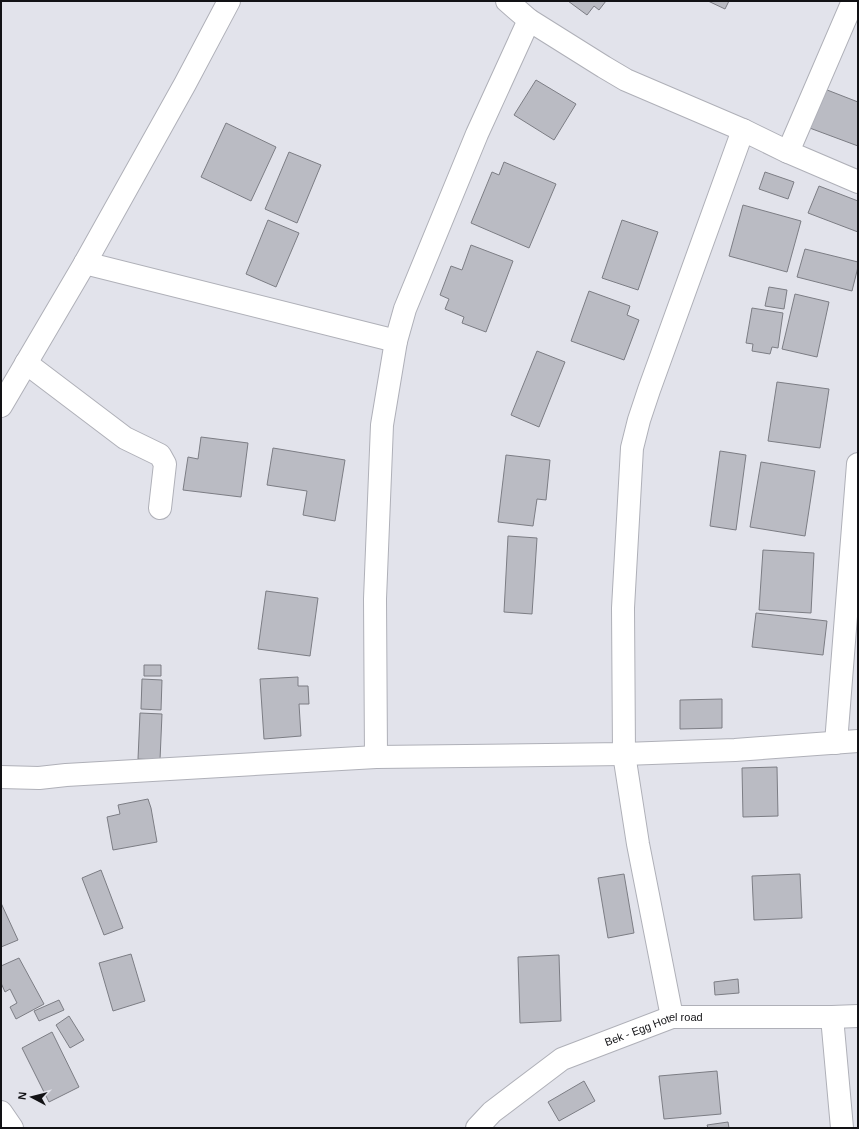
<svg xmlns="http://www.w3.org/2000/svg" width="859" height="1129" font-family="Helvetica,sans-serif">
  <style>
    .building { fill: #babbc3; stroke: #7c7d84 }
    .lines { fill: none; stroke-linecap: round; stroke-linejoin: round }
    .minor-casing { stroke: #afb0b8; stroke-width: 24 }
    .minor { stroke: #fff; stroke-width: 22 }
    .labels { text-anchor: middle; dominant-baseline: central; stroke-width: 4; stroke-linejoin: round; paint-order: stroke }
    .street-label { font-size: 11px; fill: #121215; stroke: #e2e3eb }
  </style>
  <rect width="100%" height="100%" fill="#e2e3eb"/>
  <path class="building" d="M568 1H606L599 10 594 6 587 15Z
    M708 1H729L725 9Z
    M536 80 576 104 554 140 514 115Z
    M822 88 858 102V146L807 127Z
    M226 123 276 147 251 201 201 177Z
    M289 152 321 165 297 223 265 209Z
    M504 162 556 184 529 248 471 223 492 172 499 175Z
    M765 172 794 182 788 199 759 189Z
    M819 186 858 201V232L808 213Z
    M743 205 801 221 787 272 729 256Z
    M268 220 299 233 276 287 246 274Z
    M622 220 658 232 638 290 602 278Z
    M471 245 513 261 486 332 462 323 464 317 445 309 449 299 440 295 451 266 462 270Z
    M805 249 858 262V267L852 291 797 277Z
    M769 287 787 290 784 309 765 306Z
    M589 291 630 306 627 315 639 320 624 360 571 341Z
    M795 294 829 302 817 357 782 349Z
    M752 308 783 313 778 348 772 347 770 354 752 351 753 344 746 343Z
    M537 351 565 362 539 427 511 415Z
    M777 382 829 389 820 448 768 441Z
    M201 437 248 443 241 497 183 490 188 457 198 459Z
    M273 448 345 460 335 521 303 515 307 491 267 485Z
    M720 451 746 455 736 530 710 526Z
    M506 455 550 460 546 500 537 499 533 526 498 522Z
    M761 462 815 471 805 536 750 527Z
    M508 536 537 538 532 614 504 612Z
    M763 550 814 553 811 613 759 610Z
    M266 591 318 598 310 656 258 649Z
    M756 613 827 621 823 655 752 647Z
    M144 665H161V676H144Z
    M298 677V686H308L309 704H299L301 736 264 739 260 679Z
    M142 679 162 680 161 710 141 709Z
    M722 699V728L680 729V700Z
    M140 713 162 714 160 760 138 759Z
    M777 767 778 816 743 817 742 768Z
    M148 799 151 808 157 842 113 850 107 817 120 814 118 805Z
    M101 870 123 928 104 935 82 878Z
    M624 874 634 933 608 938 598 878Z
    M800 874 802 918 754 920 752 876Z
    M1 903 18 940 1 947Z
    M131 954 145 1001 113 1011 99 963Z
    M559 955 561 1021 520 1023 518 957Z
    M19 958 44 1004 16 1019 10 1007 17 1003 10 989 5 992 1 983V966Z
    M738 979 739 993 715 995 714 982Z
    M59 1000 64 1010 39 1021 34 1011Z
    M69 1016 84 1040 70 1048 56 1025Z
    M52 1032 79 1087 49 1102 22 1048Z
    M717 1071 721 1114 664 1119 659 1076Z
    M584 1081 595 1101 559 1121 548 1102Z
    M728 1122 729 1128H708L707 1125Z"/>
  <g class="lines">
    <g class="minor-casing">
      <g id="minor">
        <path d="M507 1 529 20 604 67 626 80 743 130 788 152 858 182"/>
        <path d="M788 152 853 1"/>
        <path d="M85 263 396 341"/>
        <path d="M26 363 125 438 160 455 165 464 160 508"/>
        <path d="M1 406 85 263 185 84 229 1"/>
        <path d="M836 743 858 464"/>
        <path d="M376 757 375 599 382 425 396 341 405 309 477 134 529 20"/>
        <path d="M1 777 39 778 66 775 376 757 624 754 735 750 858 741"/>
        <path d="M672 1017 638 844 624 754 623 608 632 448 639 420 649 390 743 130"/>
        <path d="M832 1017 842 1128"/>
        <path d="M1 1112 12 1128"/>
        <path id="s1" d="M477 1128 492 1112 562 1059 672 1017H832L858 1016"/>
      </g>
    </g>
    <use href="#minor" class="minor"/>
  </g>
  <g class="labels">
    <g class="street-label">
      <text stroke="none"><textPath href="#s1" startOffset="207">Bek - Egg Hotel road</textPath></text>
    </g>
  </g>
  <rect width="859" height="1129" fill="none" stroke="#121215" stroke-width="4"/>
  <g transform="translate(32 1097) rotate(277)" stroke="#e2e3eb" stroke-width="3" paint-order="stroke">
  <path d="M0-3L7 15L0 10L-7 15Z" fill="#121215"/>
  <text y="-6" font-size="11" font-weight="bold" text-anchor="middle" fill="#121215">N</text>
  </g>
</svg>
